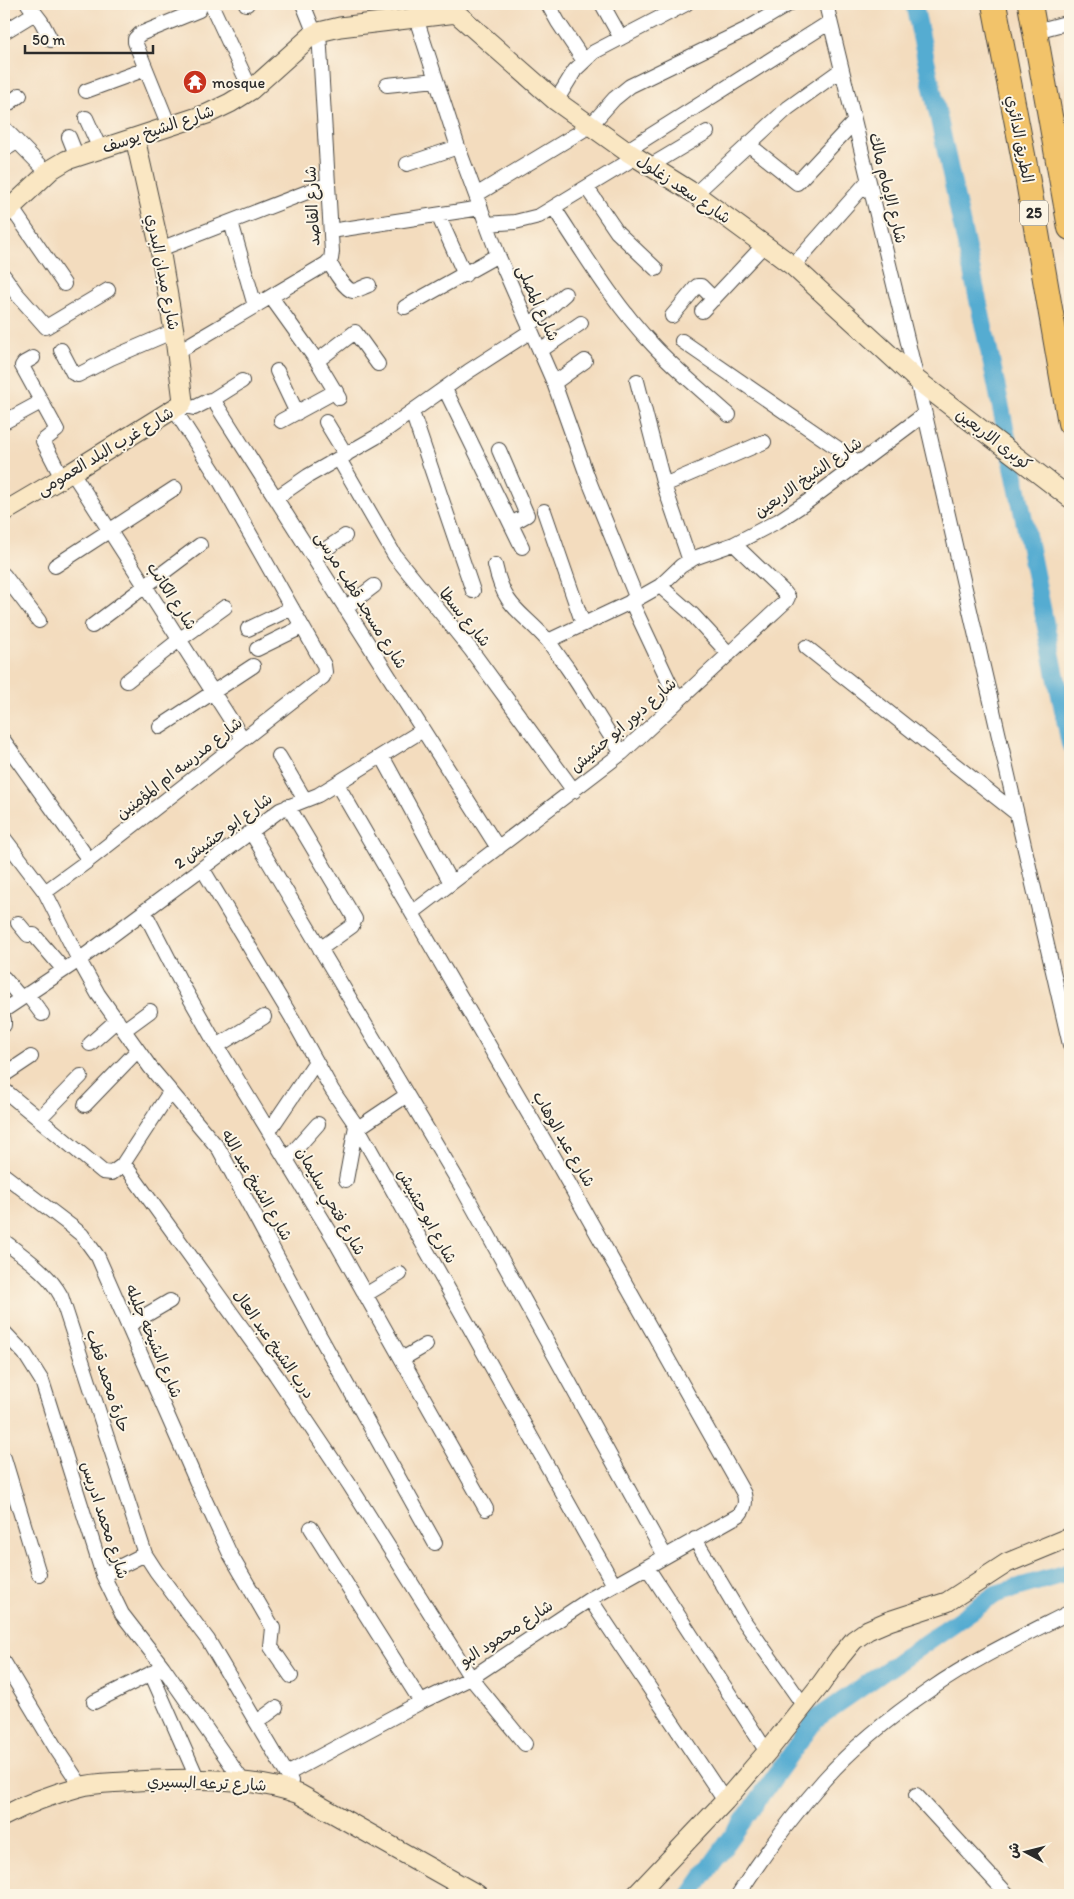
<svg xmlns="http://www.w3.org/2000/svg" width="1074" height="1899" font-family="Itim,'Playpen Sans Arabic',sans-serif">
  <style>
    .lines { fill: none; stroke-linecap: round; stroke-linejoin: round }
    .canal { stroke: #54acd1; stroke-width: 18 }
    .street-casing { stroke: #494641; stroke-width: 16 }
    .secondary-casing { stroke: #494641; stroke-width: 21 }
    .highway-casing { stroke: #494641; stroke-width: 26 }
    .street { stroke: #fff; stroke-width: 14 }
    .secondary { stroke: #fae7c3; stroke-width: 19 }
    .highway { stroke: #f2c36a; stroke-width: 24 }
    .labels { text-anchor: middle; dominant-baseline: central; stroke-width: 4; stroke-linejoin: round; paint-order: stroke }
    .shield { fill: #fcf5e5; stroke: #6a6863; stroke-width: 1 }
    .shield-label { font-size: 15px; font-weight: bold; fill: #2b2b2b }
    .poi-label { font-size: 16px; fill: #2b2b2b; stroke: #fcf5e5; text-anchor: start }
    .street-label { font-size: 16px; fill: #2b2b2b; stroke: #fcf5e5 }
  </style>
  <rect width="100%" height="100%" fill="#fcf5e5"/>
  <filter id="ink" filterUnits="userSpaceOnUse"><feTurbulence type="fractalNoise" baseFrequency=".02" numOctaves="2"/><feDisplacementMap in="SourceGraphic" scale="10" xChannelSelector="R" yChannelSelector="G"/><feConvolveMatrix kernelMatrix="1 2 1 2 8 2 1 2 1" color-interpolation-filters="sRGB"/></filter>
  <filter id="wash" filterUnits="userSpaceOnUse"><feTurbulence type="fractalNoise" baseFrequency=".0096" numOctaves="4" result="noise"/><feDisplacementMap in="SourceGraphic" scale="20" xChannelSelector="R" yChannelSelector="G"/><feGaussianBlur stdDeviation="1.12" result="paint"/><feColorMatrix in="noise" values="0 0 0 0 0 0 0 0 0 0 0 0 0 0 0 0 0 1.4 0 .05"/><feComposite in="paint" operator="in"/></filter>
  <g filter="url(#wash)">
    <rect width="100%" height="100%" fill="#f3dcbe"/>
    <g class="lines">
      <path class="canal" d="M914 4 994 374 1070 744
        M690 1895 816 1719 996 1594 1070 1572"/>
    </g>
  </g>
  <g filter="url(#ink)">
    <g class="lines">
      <g class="street-casing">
        <path id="street" d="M28 4 41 21 51 40
          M211 4 251 90
          M246 4H247
          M303 4 315 34
          M548 4 558 22 584 61
          M602 4 621 38
          M826 4 917 380 1070 1045
          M416 18 458 147 498 255 554 383 589 481 637 599
          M1036 31 1070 22
          M4 32 35 13
          M387 85 436 80
          M86 91 146 69
          M556 101 575 70 594 52 686 4
          M4 107 20 95
          M86 118 100 149
          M169 126 135 42V39L140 34 199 10
          M4 128 48 173
          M69 137 77 157
          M748 144 797 183 854 122
          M4 150 17 142
          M626 151 830 22
          M407 164 458 147
          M650 166 707 132
          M587 188 617 232 656 269
          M695 194 788 108 841 70
          M476 195 590 126 614 99 630 86 745 30 789 4
          M11 207 64 284
          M554 208C585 255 614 304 653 345 676 370 704 392 729 415
          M438 215 465 275
          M231 222 255 306
          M486 224 515 222 539 216 636 157
          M331 231 481 208
          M160 249 328 184
          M329 262C333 269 345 290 353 291 357 291 365 286 369 285
          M793 266 868 181
          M4 276 16 293 46 327 108 290
          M271 297 317 361 339 398
          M405 307 498 255
          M702 311 764 245
          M672 316 697 286H701L714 299
          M529 326 565 294
          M682 341 859 463
          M61 350 73 373 78 375 111 358 174 331
          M540 351 581 323
          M177 352 326 264 331 259 332 252 319 32
          M33 358 24 363 22 366 57 430 43 441 62 478
          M317 361 355 332 378 364
          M277 371 297 413
          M637 381 664 485 690 561
          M554 383 585 361
          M445 389 522 547
          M212 400 242 381
          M180 405 194 408 210 400 214 401 498 848
          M412 412 473 591
          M281 421 336 391
          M4 422 41 402
          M326 422 346 455
          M499 450 527 515 511 524
          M339 459 395 556 471 650 574 791
          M72 472 243 739
          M664 485 764 442
          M276 498 308 476 376 437 469 371 531 331
          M544 511 583 624
          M314 557 345 536
          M495 565C505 610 521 610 548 641 554 649 560 658 566 666 586 694 602 725 622 753
          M55 566 175 488
          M4 575 39 621
          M660 586 692 614 729 654
          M631 601 678 701
          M345 608 374 586
          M92 626 200 545
          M248 629 292 608
          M548 641 637 599 660 586 681 566 694 558 734 544 778 521 807 502 925 414
          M806 647 1016 813
          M257 649 302 627
          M127 681 179 640 225 607
          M160 727 253 666
          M4 741 89 860
          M279 756 305 800
          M382 756 451 883
          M288 806 355 919 352 926 320 949
          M251 832 464 1191 665 1556
          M4 838 45 892 79 960 98 994 150 1067 219 1149 317 1331 435 1543
          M202 868 292 1018 332 1090 358 1128 614 1585
          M45 892 89 860 323 677 325 672 324 665 220 481 174 409
          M144 911 179 979 217 1046 333 1237 486 1509
          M412 913 622 753 786 601 788 597 785 593 734 544
          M18 923 28 935H34L64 970
          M4 978 21 998
          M27 994 42 1014
          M4 1010 79 960 280 810 318 795 423 730
          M4 1020V1025
          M124 1030 150 1011
          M90 1044 117 1020
          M217 1046 264 1017
          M4 1075 31 1057
          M4 1090 103 1172 112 1173 124 1164 276 1375 349 1484 471 1678 525 1744
          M85 1105 138 1050
          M39 1119 81 1076
          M358 1128 407 1095
          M269 1131 315 1063
          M287 1159 318 1124
          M123 1164 170 1092
          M4 1175 71 1226 82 1235 98 1257 198 1485 230 1554 273 1628 271 1647 291 1676
          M346 1180 356 1126
          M4 1241C25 1258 48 1272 61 1296L145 1554 156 1571 208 1640 291 1781
          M365 1295 400 1274
          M129 1325 170 1301
          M4 1332 25 1354 42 1381 103 1575 122 1614 163 1667 244 1783
          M402 1359 426 1345
          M4 1458 39 1574
          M311 1528 421 1702
          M695 1539 742 1618 804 1706
          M647 1567 767 1752
          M103 1575 145 1554
          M590 1599 725 1801
          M4 1662 55 1747 81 1786
          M151 1673 198 1780
          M94 1702 158 1670
          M257 1722 276 1708
          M287 1774 421 1702 471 1678 590 1599 739 1515C745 1508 746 1503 744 1494L559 1166 337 784
          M916 1795 1008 1895
          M738 1895C762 1857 794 1814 824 1780 855 1745 893 1715 931 1689 974 1659 1023 1636 1070 1612"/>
      </g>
      <g class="secondary-casing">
        <path id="secondary" d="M446 4 556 101 626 151 695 194 793 266 917 380 1070 498
          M4 214 52 169 67 160 207 114 230 103 251 90 310 37 319 32 340 27 457 13
          M4 512 72 472 180 405 183 401 174 331 160 249 135 138
          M4 1816C28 1803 53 1794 79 1787 93 1783 110 1783 124 1782 174 1778 253 1776 299 1794L478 1895
          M636 1895 725 1801 767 1752 821 1684 840 1657 854 1640 868 1630 889 1621 947 1602 1007 1563 1070 1537"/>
      </g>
      <g class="highway-casing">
        <path id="highway" d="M994 4 1027 176 1070 423
          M1030 4 1070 228"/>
      </g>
      <use href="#street" class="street"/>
      <use href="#secondary" class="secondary"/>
      <use href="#highway" class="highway"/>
    </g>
  </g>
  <defs>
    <g id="temple-disc" transform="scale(1.25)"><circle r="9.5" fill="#c8321e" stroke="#fcf5e5"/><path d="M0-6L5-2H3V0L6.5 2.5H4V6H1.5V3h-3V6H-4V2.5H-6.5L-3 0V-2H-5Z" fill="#fff"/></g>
  </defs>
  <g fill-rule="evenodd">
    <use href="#temple-disc" x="195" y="82"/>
  </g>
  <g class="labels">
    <rect class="shield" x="1020" y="200.5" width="28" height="25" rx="4"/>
    <g class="shield-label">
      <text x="1034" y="213">25</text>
    </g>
    <g class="poi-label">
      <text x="212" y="82">mosque</text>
    </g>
    <g class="street-label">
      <text transform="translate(158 129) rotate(-19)">شارع الشيخ يوسف</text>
      <text transform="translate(1020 139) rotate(79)">الطريق الدائري</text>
      <text transform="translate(888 188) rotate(76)">شارع الإمام مالك</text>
      <text transform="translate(684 189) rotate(34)">شارع سعد زغلول</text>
      <text transform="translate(312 206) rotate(-93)">شارع القاصد</text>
      <text transform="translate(163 272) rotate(79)">شارع ميدان البدري</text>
      <text transform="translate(538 303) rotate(66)">شارع المصلى</text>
      <text transform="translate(994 439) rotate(37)">كوبرى الاربعين</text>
      <text transform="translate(105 451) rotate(-31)">شارع غرب البلد العمومى</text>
      <text transform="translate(808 477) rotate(-35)">شارع الشيخ الاربعين</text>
      <text transform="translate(172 596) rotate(57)">شارع الكاتب</text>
      <text transform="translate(361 600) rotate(58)">شارع مسجد قطب مرسى</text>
      <text transform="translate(465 617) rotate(51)">شارع بسطا</text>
      <text transform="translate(623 725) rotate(-41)">شارع دبور ابو حشيش</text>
      <text transform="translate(179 768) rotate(-38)">شارع مدرسه ام المؤمنين</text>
      <text transform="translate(223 831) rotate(-36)">شارع ابو حشيش 2</text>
      <text transform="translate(564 1139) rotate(60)">شارع عبد الوهاب</text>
      <text transform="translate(257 1185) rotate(60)">شارع الشيخ عبد الله</text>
      <text transform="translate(331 1201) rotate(60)">شارع فتحي سليمان</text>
      <text transform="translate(427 1216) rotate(61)">شارع ابو حشيش</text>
      <text transform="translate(154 1341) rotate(67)">شارع الشيخه جليله</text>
      <text transform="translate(274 1344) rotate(55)">درب الشيخ عبد العال</text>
      <text transform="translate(108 1381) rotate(72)">حارة محمد قطب</text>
      <text transform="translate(105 1520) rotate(72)">شارع محمد ادريس</text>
      <text transform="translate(506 1633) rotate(-33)">شارع محمود البو</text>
      <text transform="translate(207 1783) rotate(2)">شارع ترعه البسيري</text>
    </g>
  </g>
  <rect width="1074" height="1899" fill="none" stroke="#fcf5e5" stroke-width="20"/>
  <g transform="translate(1026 1852) rotate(277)" stroke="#fcf5e5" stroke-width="4" paint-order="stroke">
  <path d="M0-4L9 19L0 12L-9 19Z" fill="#2b2b2b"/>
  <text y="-8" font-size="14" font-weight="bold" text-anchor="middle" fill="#2b2b2b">ش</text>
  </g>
  <path d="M25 45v8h128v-8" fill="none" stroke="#2b2b2b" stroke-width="2.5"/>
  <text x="32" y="45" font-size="15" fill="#2b2b2b" stroke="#fcf5e5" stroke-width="4" paint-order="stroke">50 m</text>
</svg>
